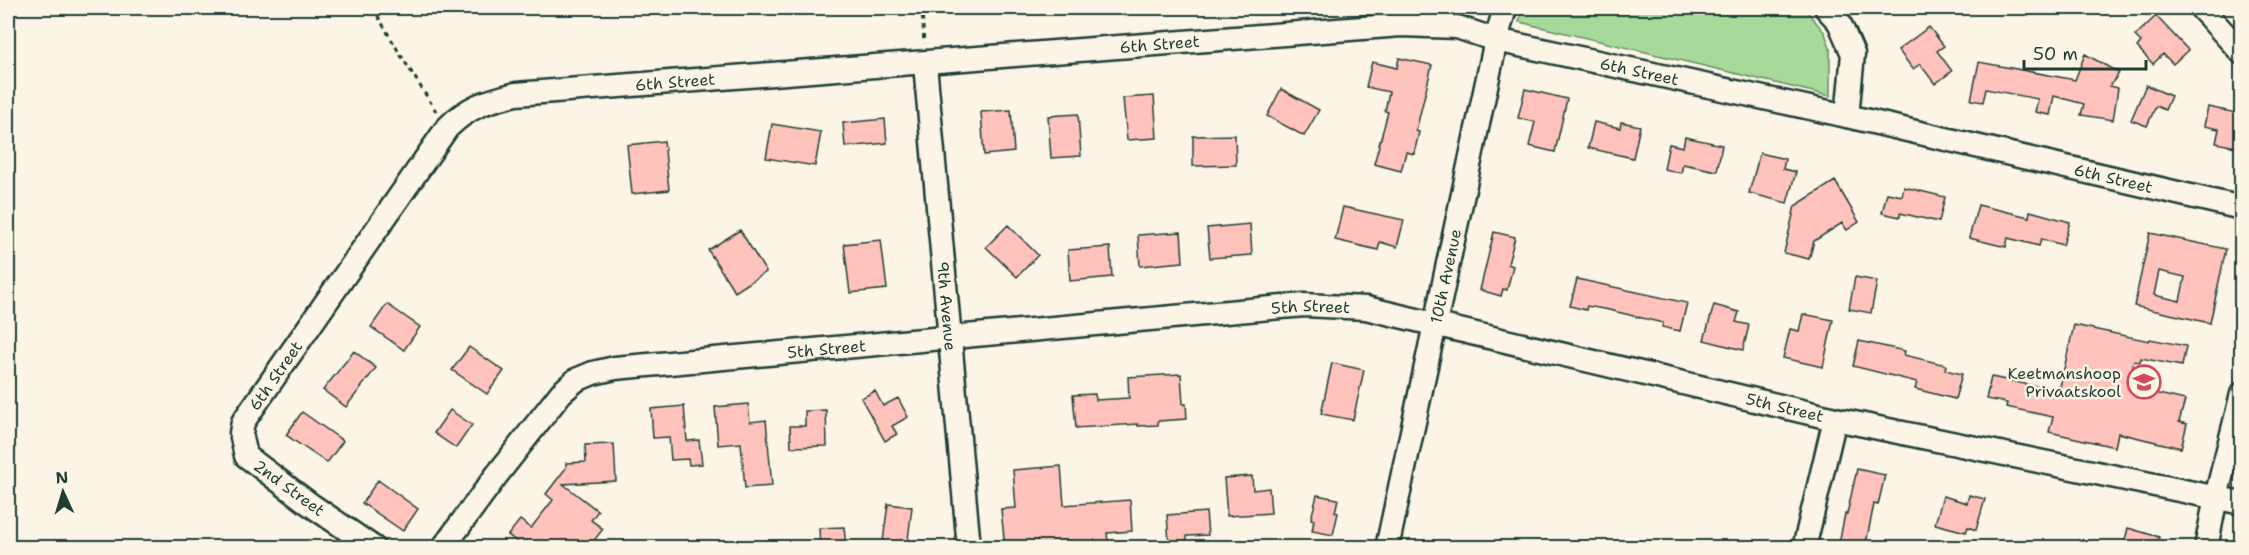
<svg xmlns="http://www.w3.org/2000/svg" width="2249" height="555" font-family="'Shantell Sans',sans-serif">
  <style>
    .green { fill: #a6d99a; stroke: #628b67; stroke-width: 1.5 }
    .building { fill: #ffc3bc; stroke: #1f3d34; stroke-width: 1.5; fill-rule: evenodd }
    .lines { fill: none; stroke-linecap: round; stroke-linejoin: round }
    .minor-casing { stroke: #1f3d34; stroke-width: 27 }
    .path { stroke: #1f3d34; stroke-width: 3; stroke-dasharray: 4.5 4.5; stroke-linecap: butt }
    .minor { stroke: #fcf5e5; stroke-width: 22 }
    .labels { text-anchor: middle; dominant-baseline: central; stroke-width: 5; stroke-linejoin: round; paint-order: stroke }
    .street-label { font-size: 16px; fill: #1f3d34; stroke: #fcf5e5 }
    .poi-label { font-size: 16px; fill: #1f3d34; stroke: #fcf5e5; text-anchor: end }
  </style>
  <rect width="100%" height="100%" fill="#fcf5e5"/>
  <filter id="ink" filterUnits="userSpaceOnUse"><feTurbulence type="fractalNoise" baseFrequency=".0167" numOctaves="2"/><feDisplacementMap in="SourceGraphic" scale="12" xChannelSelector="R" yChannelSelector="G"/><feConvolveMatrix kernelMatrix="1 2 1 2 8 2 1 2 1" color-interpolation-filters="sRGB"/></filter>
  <g filter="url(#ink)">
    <path class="green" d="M1523 8H1804L1825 33 1830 48V96L1519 22Z"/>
    <path class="building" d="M2156 16 2188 50 2173 64 2163 54 2153 64 2137 47 2141 42 2135 36Z
      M1929 27 1944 46 1937 51 1952 71 1935 84 1920 64 1913 69 1898 50Z
      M2085 54 2119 73 2110 86 2118 88 2113 120 2081 115 2084 104 2054 96 2050 115 2035 112 2038 99 1986 89 1983 102 1971 100 1979 62 2075 80Z
      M1399 58 1432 65 1416 131 1419 132 1414 154 1406 152 1401 171 1374 164 1388 112 1385 111 1389 92 1366 87 1372 62 1397 68Z
      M2146 85 2171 96 2165 110 2156 106 2147 126 2131 120Z
      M1281 89 1319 110 1304 136 1267 116Z
      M1525 89 1567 99 1555 152 1529 146 1535 122 1518 118Z
      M1154 96 1157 138 1127 140 1123 98Z
      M2208 107 2241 114V148L2216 143 2219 129 2204 126Z
      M1011 110 1014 152 984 155 981 112Z
      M1078 114 1081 156 1051 158 1048 116Z
      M885 119 887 143 845 147 843 123Z
      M1594 122 1620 128 1621 122 1640 126 1633 158 1588 148Z
      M772 124 821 132 815 166 766 158Z
      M1235 135 1236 165 1193 166V136Z
      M1685 137 1722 145 1717 171 1683 164 1681 173 1664 169 1669 144 1683 147Z
      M664 141 669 190 632 194 627 145Z
      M1760 153 1785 159 1783 169 1796 172 1787 203 1749 193Z
      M1835 181 1859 222 1847 230 1842 223 1814 241 1809 259 1784 253 1795 206Z
      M1904 187 1945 197 1939 222 1900 213V217L1882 213 1887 193 1902 196Z
      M1978 205 2029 217 2030 211 2070 222 2063 245 2041 239 2039 246 2008 238 2006 247 1969 238Z
      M1343 207 1404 220 1397 247 1380 242 1378 250 1335 240Z
      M1250 224 1252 255 1210 258 1207 228Z
      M1008 225 1038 255 1017 277 986 247Z
      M740 230 766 272 735 292 708 250Z
      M1181 232 1183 262 1140 266 1138 235Z
      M1494 232 1515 237 1508 264 1513 266 1507 290 1503 289 1501 296 1480 290Z
      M2150 233 2226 249 2210 323 2134 306ZM2159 271 2185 277 2180 301 2154 295Z
      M881 240 887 289 850 293 844 244Z
      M1110 247 1112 277 1070 281 1068 250Z
      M1855 277 1877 281 1871 313 1849 309Z
      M1577 279 1687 303 1680 331 1662 327 1663 323 1609 310 1587 306 1586 310 1570 306Z
      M387 304 420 327 404 350 371 327Z
      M1714 305 1739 312 1736 322 1749 325 1743 350 1704 340Z
      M1803 314 1833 320 1823 367 1783 358 1790 329 1799 331Z
      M2074 325 2149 341 2150 339 2186 346 2182 366 2141 358 2140 362 2134 361 2128 387 2185 400 2179 422 2187 424 2181 448 2118 433 2115 447 2049 432 2053 417 2006 407 2007 403 1986 399 1991 377 2059 391Z
      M1859 341 1905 351 1904 355 1946 365 1945 370 1962 374 1955 399 1915 389 1917 382 1853 366Z
      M469 347 504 371 487 394 452 370Z
      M354 351 376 368 346 407 323 390Z
      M1332 363 1364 370 1353 420 1321 414Z
      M1181 374 1183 404H1186L1187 419 1158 421V425L1138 426V424L1076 428 1073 395 1095 394 1096 400 1129 398 1128 377Z
      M875 391 883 406 898 398 908 417 892 426 897 434 885 441 861 398Z
      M748 404 750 422 766 420 772 486 745 488 741 443 718 445 715 407Z
      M684 406 687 441 699 440 702 464 689 465 688 459 671 460 669 437 653 438 651 409Z
      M450 410 472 425 456 448 434 433Z
      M826 410 827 446 791 447 790 426H805V411Z
      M302 412 343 441 327 463 286 435Z
      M614 444 616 481 563 484 598 511 591 520 603 529 588 548H534L527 542 524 547 508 535 520 520 531 528 553 500 546 494 566 468V463L586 462 585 445Z
      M1061 466 1064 505 1130 500 1132 531 1107 533 1108 541 1064 544V548H1005L1001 509 1016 508 1013 470Z
      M1857 469 1885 475 1878 505 1874 504 1865 548H1838L1845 514H1847Z
      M1252 476 1253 490 1269 488 1271 513 1227 516 1224 478Z
      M378 480 418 509 403 531 362 503Z
      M1317 495 1338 499 1335 512 1338 513 1333 535 1312 531 1314 520 1311 519Z
      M1969 495 1985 499 1976 530 1968 527 1966 532 1935 524 1943 496 1967 503Z
      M888 504 912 507 907 548H882Z
      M1206 512 1208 535 1187 536V540L1169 542 1167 515Z
      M844 527 846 548H820L819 528Z
      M2128 528 2159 537 2156 548H2123Z"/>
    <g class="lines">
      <g class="minor-casing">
        <g id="minor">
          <path d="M1826 8 1839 22 1853 54 1847 116"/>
          <path d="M2201 8 2242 53"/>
          <path id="s1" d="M925 64 969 548"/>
          <path id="s2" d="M374 548 311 505 246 456 241 433 243 422 447 128C469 106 487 101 516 94L1401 25 1457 27 1496 40 1847 116 2242 208"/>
          <path id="s3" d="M443 548 496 476 561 393 576 380 593 373 615 368 1304 305 1366 308 1835 419 2242 503"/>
          <path id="s4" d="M1387 548 1496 40 1505 8"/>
          <path d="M1804 548 1835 419"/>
          <path d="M2206 548 2216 497 2242 394"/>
        </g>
      </g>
      <path class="path" d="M373 8 400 54 436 111
        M922 8 924 44"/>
      <use href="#minor" class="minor"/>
    </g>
  </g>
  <defs>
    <g id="school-ring" transform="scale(1.725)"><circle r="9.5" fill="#fcf5e5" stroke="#d1495b" stroke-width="1.5"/><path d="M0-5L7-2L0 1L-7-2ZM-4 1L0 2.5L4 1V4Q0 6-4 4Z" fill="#d1495b"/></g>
  </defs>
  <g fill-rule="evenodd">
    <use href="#school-ring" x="2144" y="382"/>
  </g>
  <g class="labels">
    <g class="street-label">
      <text stroke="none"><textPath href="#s2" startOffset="1274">6th Street</textPath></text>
      <text stroke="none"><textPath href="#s2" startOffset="1760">6th Street</textPath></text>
      <text stroke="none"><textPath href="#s2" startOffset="788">6th Street</textPath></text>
      <text stroke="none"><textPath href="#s2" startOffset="2246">6th Street</textPath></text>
      <text stroke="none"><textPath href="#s4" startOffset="278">10th Avenue</textPath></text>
      <text stroke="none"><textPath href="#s1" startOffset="243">9th Avenue</textPath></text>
      <text stroke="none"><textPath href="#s3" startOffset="954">5th Street</textPath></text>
      <text stroke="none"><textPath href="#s3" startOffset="468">5th Street</textPath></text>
      <text stroke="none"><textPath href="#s2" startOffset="249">6th Street</textPath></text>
      <text stroke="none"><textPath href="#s3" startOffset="1440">5th Street</textPath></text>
      <text transform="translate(289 488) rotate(36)">2nd Street</text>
    </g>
    <g class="poi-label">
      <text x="2121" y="373">Keetmanshoop<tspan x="2121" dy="18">Privaatskool</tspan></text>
    </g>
  </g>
  <rect width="2249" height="555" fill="none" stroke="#fcf5e5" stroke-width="30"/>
  <rect x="15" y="15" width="2219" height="525" fill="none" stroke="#1f3d34" stroke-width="2" filter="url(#ink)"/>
  <g transform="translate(63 492) rotate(356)" stroke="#fcf5e5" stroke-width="4.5" paint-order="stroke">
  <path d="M0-4.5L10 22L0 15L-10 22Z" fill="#1f3d34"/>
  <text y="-9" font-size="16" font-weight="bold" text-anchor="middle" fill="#1f3d34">N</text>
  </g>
  <path d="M2024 60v9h122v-9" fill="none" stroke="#1f3d34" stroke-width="3"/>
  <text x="2033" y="60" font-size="18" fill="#1f3d34" stroke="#fcf5e5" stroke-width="4.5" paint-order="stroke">50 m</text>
</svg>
